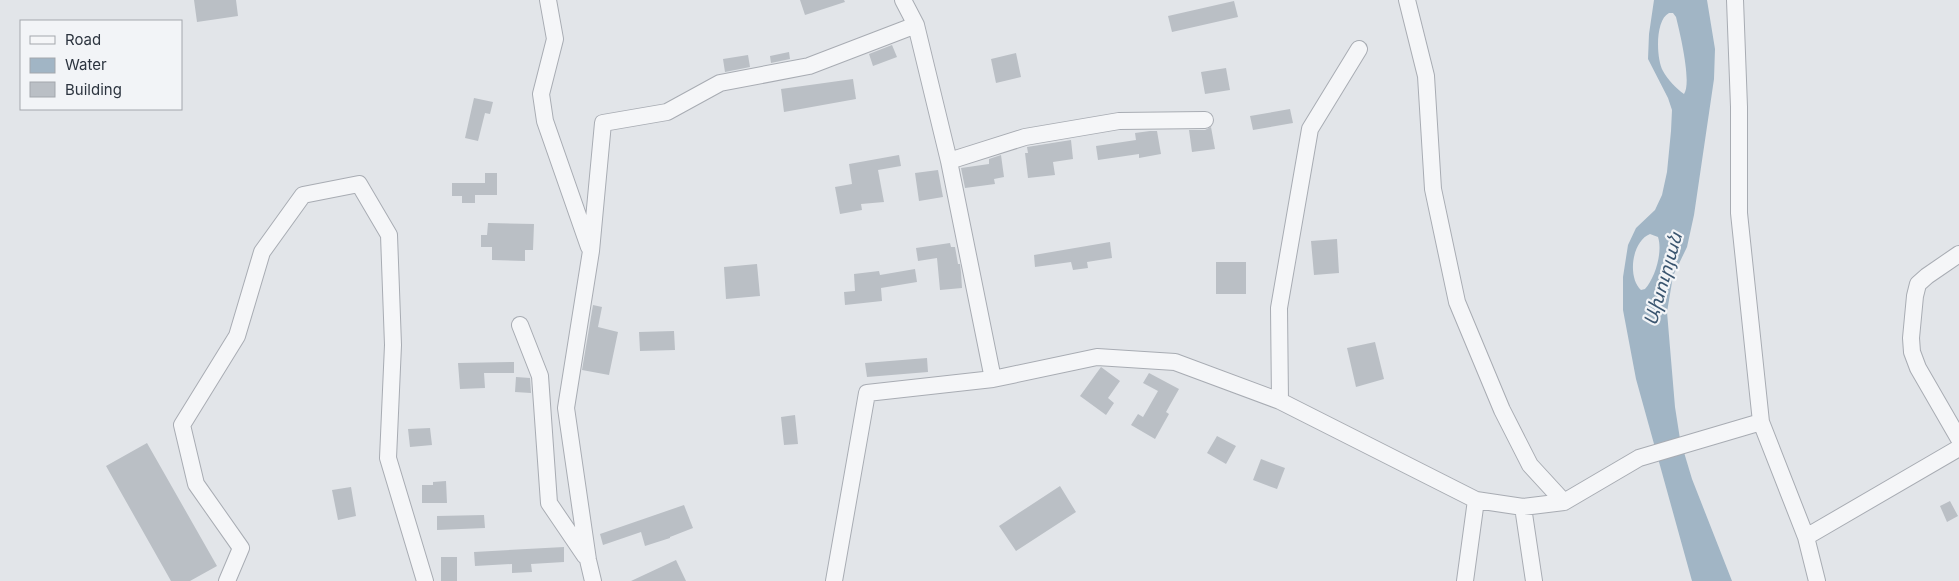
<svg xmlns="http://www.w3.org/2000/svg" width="1959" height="581" font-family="Inter,'Noto Sans Armenian',sans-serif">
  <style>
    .water { fill: #a1b5c5; fill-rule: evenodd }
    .building { fill: #babfc5 }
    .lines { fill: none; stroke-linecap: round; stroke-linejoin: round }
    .street-casing { stroke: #a8acb3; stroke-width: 18 }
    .street { stroke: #f5f6f8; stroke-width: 16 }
    .labels { text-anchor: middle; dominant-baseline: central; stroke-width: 4.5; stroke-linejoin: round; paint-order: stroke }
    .water-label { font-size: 19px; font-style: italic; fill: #3a556f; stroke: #f2f4f7 }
  </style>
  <rect width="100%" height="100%" fill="#e2e5e9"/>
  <path class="water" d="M1654 0H1707L1715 49 1714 79 1694 215 1687 247 1673 276 1667 312 1675 407 1680 439 1692 479 1732 581H1692L1636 379 1623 310V277L1628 245 1636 228 1655 210 1662 195 1667 172 1671 131 1672 110 1668 98 1648 59 1649 34ZM1669 13H1673L1676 17C1680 33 1692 83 1684 94 1677 89 1667 79 1663 71 1656 58 1655 20 1669 13ZM1650 234 1658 237C1663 252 1655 278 1645 289L1641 290C1627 277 1632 241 1650 234Z"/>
  <path class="building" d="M194 0H236L238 16 197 22Z
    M800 0H844L845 2 805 15Z
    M1234 1 1238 17 1172 32 1168 16Z
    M892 45 897 57 873 66 869 54Z
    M789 52 790 59 771 63 770 56Z
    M1016 53 1021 77 996 83 991 59Z
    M748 55 750 67 725 72 723 59Z
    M1226 68 1230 90 1205 94 1201 72Z
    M853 79 856 99 784 112 781 89Z
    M474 98 493 102 490 114 485 113 478 141 465 138Z
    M1290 109 1293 123 1253 130 1250 116Z
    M1211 127 1215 149 1192 152 1189 130H1205Z
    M1150 131H1157L1161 154 1139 158V154L1098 160 1096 146 1136 140 1135 133Z
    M1071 140 1073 159 1053 162 1055 175 1028 178 1025 153H1028L1027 147Z
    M899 155 901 166 878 170 884 202 861 204 862 210 840 214 835 187 852 184 849 164Z
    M1001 155 1004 177 994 179 995 184 965 188 961 168 989 164V159Z
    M938 170 943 197 919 201 915 173Z
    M485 173H497V195H475V203H462V196H452V183H485Z
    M488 223 534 224 533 250H525V261L492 260V247H481V235H487Z
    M1337 239 1339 273 1314 275 1311 241Z
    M1110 242 1112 258 1087 262 1088 268 1073 270 1071 262 1035 267 1034 255Z
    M950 243 951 247H955L958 264H960L961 272 962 288 940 290 937 258 918 261 916 248Z
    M1216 262H1246V294H1216Z
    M757 264 760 296 726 299 724 267Z
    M915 269 917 282 881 288 882 301 845 305 844 292 855 291 854 274 879 271 880 275Z
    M593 305 602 307 598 327 618 332 609 375 582 370Z
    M674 331 675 350 640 351 639 332Z
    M1375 342 1384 379 1356 387 1347 348Z
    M927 358 928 372 867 377 865 363Z
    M514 362V373H484L485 388 460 389 458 363Z
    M1101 367 1120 381 1108 398 1114 403 1106 415 1080 396Z
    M1149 373 1179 389 1166 412 1169 414 1155 439 1131 425 1138 414 1143 417 1158 391 1143 383Z
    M516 377 530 378 531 393 515 392Z
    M795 415 798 444 784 445 781 417Z
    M430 428 432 445 410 447 408 429Z
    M1217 436 1236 446 1226 464 1207 453Z
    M147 443 217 566 190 581H171L106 466Z
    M1261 459 1285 468 1277 489 1253 480Z
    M446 481 447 503H422V485H433V482Z
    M1060 486 1076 512 1016 551 999 526Z
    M351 487 356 516 338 520 332 490Z
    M1950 501 1958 516 1947 522 1940 506Z
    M684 505 693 528 670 537V538L645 546 641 532 603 545 600 534Z
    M484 515 485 528 437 530V516Z
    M564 547V562L531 564 532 572 512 573V564L475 566 474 552Z
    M441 557H457V581H441Z
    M676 560 686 581H631Z"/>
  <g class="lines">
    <g class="street-casing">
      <path id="street" d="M548 0 555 39 541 94 545 121 589 247
        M903 0 916 25 949 161 993 379 1097 357 1175 362 1280 401 1476 500 1523 507 1564 502 1639 458 1761 422
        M1407 0 1426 76 1433 189 1457 302 1502 410 1530 465 1564 502
        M1735 0 1739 107V213L1761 422 1806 537 1817 581
        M949 161 1025 137 1119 121 1205 120
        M1959 254 1927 276 1918 284 1915 296 1911 338 1912 352 1918 368 1959 439
        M520 325 540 376 549 503 585 556
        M1280 401 1279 308 1310 129 1359 49
        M1523 507 1534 581
        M1806 537 1959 448
        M227 581 241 548 196 484 182 425 237 336 262 252 303 195 359 184 389 235 393 345 388 458 425 581
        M593 581 588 560 566 408 591 251 603 123 667 112 720 83 809 66 916 25
        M834 581 867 393 993 379
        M1465 581 1476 500"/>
    </g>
    <use href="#street" class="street"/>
  </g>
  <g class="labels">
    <g class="water-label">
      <text transform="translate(1663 279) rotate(-74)">Ախուրյան</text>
    </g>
  </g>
  <rect x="20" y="20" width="162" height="90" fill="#f2f4f7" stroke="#a3a7ad"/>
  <rect x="30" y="36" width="25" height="8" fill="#f5f6f8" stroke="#a3a7ad"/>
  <text x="65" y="45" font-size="15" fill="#2c343f">Road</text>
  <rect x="30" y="58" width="25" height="15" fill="#a1b5c5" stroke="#a3a7ad"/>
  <text x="65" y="70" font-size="15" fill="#2c343f">Water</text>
  <rect x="30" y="82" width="25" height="15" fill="#babfc5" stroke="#a3a7ad"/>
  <text x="65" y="95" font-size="15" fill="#2c343f">Building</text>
</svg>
